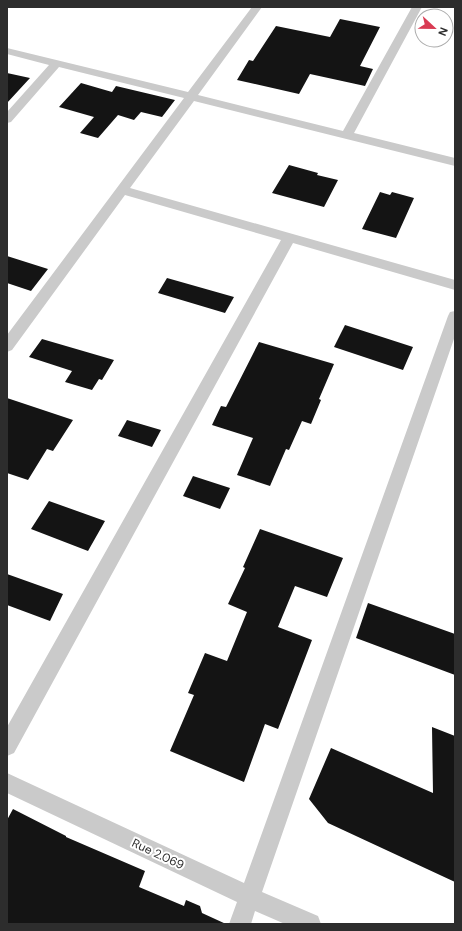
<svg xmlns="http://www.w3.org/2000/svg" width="462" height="931" font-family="'DM Sans',sans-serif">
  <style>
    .building { fill: #141414 }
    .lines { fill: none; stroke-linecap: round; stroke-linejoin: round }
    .street { fill: #cacaca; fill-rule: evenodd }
    .labels { text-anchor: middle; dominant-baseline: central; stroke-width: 4; stroke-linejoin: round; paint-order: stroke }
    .near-street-label { font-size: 12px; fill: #2d2d2d; stroke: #fff }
  </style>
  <rect width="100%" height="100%" fill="#fff"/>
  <path class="building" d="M340 19 380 27 360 66 373 69 365 86 310 74 299 94 237 80 249 60 253 61 276 26 330 37Z
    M7 73 30 78 7 103Z
    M81 83 112 92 116 86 175 100 162 117 141 112 134 120 118 115 98 138 80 133 94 117 59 107Z
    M289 165 318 173 317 175 338 180 324 207 272 193Z
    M380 192 390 195 392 192 414 198 396 238 362 229Z
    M7 256 48 269 31 291 7 283Z
    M167 278 234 297 225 313 158 293Z
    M345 325 413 347 403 370 334 347Z
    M42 339 114 360 102 380 99 379 92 390 65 382 72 371 29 357Z
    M259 342 334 364 319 399 321 400 311 424 302 421 289 450 286 449 270 486 237 475 253 438 212 425 221 406 226 407Z
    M7 398 73 420 53 451 47 449 28 480 7 473Z
    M127 420 161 430 152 447 118 436Z
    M193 476 230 488 220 509 183 496Z
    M49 501 105 521 88 551 31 529Z
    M260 529 343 558 327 597 295 586 278 627 312 640 278 729 265 724 244 782 170 751 194 695 188 693 205 653 227 661 247 612 228 604 245 568 243 567Z
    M7 574 63 594 50 621 7 605Z
    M368 603 455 634V675L356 638Z
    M432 727 455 736V882L328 823 309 799 331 748 433 793Z
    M13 809 66 836V837L145 871 139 887 184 906 186 900 200 906 202 913 226 924H7V820Z"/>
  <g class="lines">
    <path class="street" d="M252 7H262L198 95 343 131 412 7H422L354 133 455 158V166L194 101 130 188 455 280V290L293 243 14 753 7 756V727L281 240 125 195 12 350 7 352V335L184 98 59 67 11 122 7 123V112L49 65 7 54V48L188 92Z
      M455 311V336L262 892 318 916 321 924H285L255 911 251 924H229L237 902 7 793V773L244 883 448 316 450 312Z"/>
  </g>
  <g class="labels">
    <g class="near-street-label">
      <text transform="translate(158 854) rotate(25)">Rue 2.069</text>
    </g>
  </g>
  <rect width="462" height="931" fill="none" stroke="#2d2d2d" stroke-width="16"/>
  <g transform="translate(434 28) rotate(112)"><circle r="19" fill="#ffffff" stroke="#ababab"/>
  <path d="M0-3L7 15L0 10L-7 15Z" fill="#d93b53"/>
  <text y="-6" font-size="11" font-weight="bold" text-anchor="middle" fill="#2d2d2d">N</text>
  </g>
</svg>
